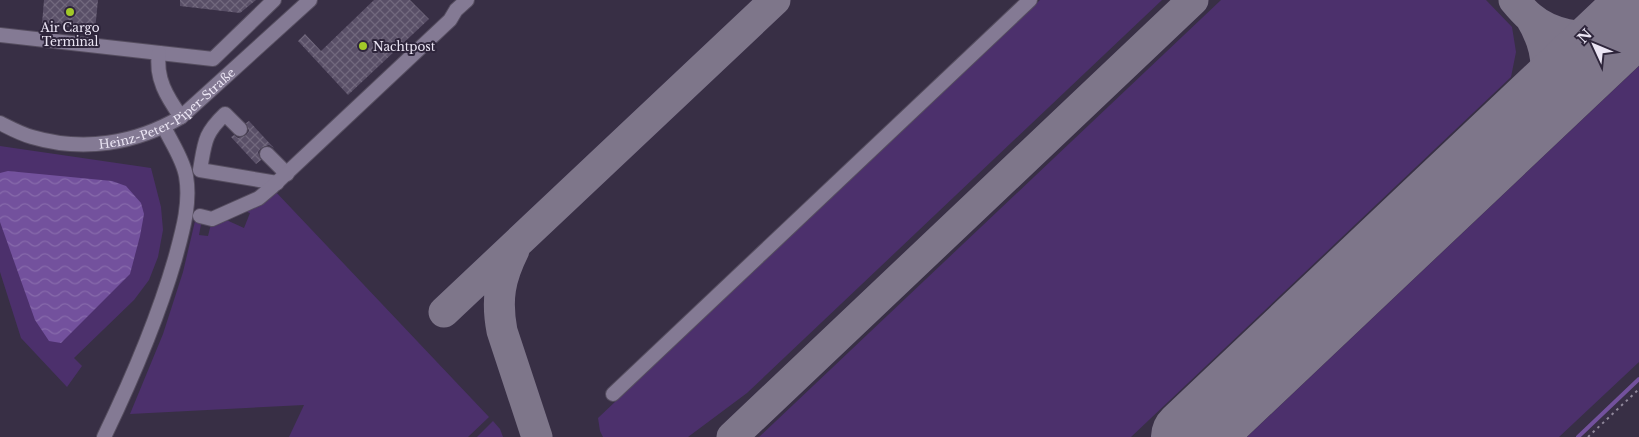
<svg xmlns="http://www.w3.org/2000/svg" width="1639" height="437" font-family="'Libre Baskerville',serif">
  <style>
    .green { fill: #4c306c }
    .water { fill: url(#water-waves) }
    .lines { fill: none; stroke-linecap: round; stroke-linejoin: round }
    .stream { stroke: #73519d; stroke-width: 4 }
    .taxiway { stroke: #7e768a; stroke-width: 31 }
    .runway { stroke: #7e768a; stroke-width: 78 }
    .building { fill: url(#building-cross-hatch) }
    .minor-casing { stroke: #554d5f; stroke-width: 16 }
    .path { stroke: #90889b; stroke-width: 2; stroke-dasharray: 2.5 4; stroke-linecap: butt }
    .minor { stroke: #847a94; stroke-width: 14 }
    .poi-dot { fill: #a2c928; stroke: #2e253b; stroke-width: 2 }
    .labels { text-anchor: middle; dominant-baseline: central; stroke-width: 4; stroke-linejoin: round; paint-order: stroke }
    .poi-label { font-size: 12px; fill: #ebe5f4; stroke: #2e253b }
    .street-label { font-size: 12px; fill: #ebe5f4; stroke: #2e253b }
  </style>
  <defs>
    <pattern id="water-waves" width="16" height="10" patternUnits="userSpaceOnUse" patternTransform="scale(1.25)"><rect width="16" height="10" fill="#73519d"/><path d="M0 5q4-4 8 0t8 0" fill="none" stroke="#876aab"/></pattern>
    <pattern id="building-cross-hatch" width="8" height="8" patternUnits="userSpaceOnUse" patternTransform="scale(1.25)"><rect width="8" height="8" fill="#594f67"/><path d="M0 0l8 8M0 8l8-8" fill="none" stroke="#71687d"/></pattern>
  </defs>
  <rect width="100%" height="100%" fill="#382f45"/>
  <path class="green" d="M1040 0H1162L747 393 688 437H603L600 431 598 418Z
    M1221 0H1486L1512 27 1516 52 1511 77 1131 437H759Z
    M1639 66V362L1559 437H1247Z
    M0 146 151 168 161 207 163 230 158 257 149 280 134 300 74 358 82 366 67 387 21 338 0 272Z
    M274 190 489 417 468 437H289L304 405 130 414 163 334 183 272 196 217 202 219 199 235 208 236 211 224 222 218 244 228 250 213 242 210Z
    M493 421 500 429 503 437H477Z"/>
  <path class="water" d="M8 171 112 181 126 186 141 203 144 214 140 236 130 274 61 343 49 341 35 320 0 222V173Z"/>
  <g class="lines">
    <path class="stream" d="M1578 437 1639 379"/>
    <path class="taxiway" d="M1514 0C1519 6 1524 12 1530 17 1550 34 1582 41 1607 33 1619 28 1629 19 1639 11
      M1519 126C1550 91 1555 58 1530 17
      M514 250C500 278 496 299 502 331L537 437
      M444 312 775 0
      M732 437 1193 0"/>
    <path class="runway" d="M1190 437 1639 12"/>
  </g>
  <path class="building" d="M44 0H98L95 30 42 24Z
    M180 0H256L240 13 180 6Z
    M374 0H410L429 19 348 95 298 41 305 34 321 51Z
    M249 121 274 148 269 145 261 148 258 152 261 160 256 164 231 137 234 135 238 138 246 135 249 131 246 123Z"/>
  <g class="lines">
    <g class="minor-casing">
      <g id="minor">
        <path d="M0 35 213 59 274 0"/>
        <path d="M159 53C155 78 167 97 181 117"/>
        <path id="s1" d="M0 123C10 128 21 134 32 137 83 152 135 144 181 117L310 0"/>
        <path d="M240 129 225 114C204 134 205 142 200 170L277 183"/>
        <path d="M267 154 287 174"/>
        <path d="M200 216 212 219 259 198 272 187 450 20 456 10 467 0"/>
        <path d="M613 394 1030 0"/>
        <path d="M104 437C132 379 157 321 175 259 182 233 191 204 186 176 183 159 171 142 164 127"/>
      </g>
    </g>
    <path class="path" d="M1588 437 1639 389"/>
    <use href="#minor" class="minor"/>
  </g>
  <g class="poi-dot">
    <circle cx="70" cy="12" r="5"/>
    <circle cx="363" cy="46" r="5"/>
  </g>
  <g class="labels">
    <g class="poi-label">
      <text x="70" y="27">Air Cargo<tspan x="70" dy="14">Terminal</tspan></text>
      <text x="373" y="46" text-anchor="start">Nachtpost</text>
    </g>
    <g class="street-label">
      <text stroke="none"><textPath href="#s1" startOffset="181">Heinz-Peter-Piper-Straße</textPath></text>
    </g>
  </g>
  <g transform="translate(1594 45) rotate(314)" stroke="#2e253b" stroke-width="4" paint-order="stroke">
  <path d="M0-4L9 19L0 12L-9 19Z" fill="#ebe5f4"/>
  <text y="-8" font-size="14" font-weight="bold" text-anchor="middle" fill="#ebe5f4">N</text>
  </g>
</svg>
